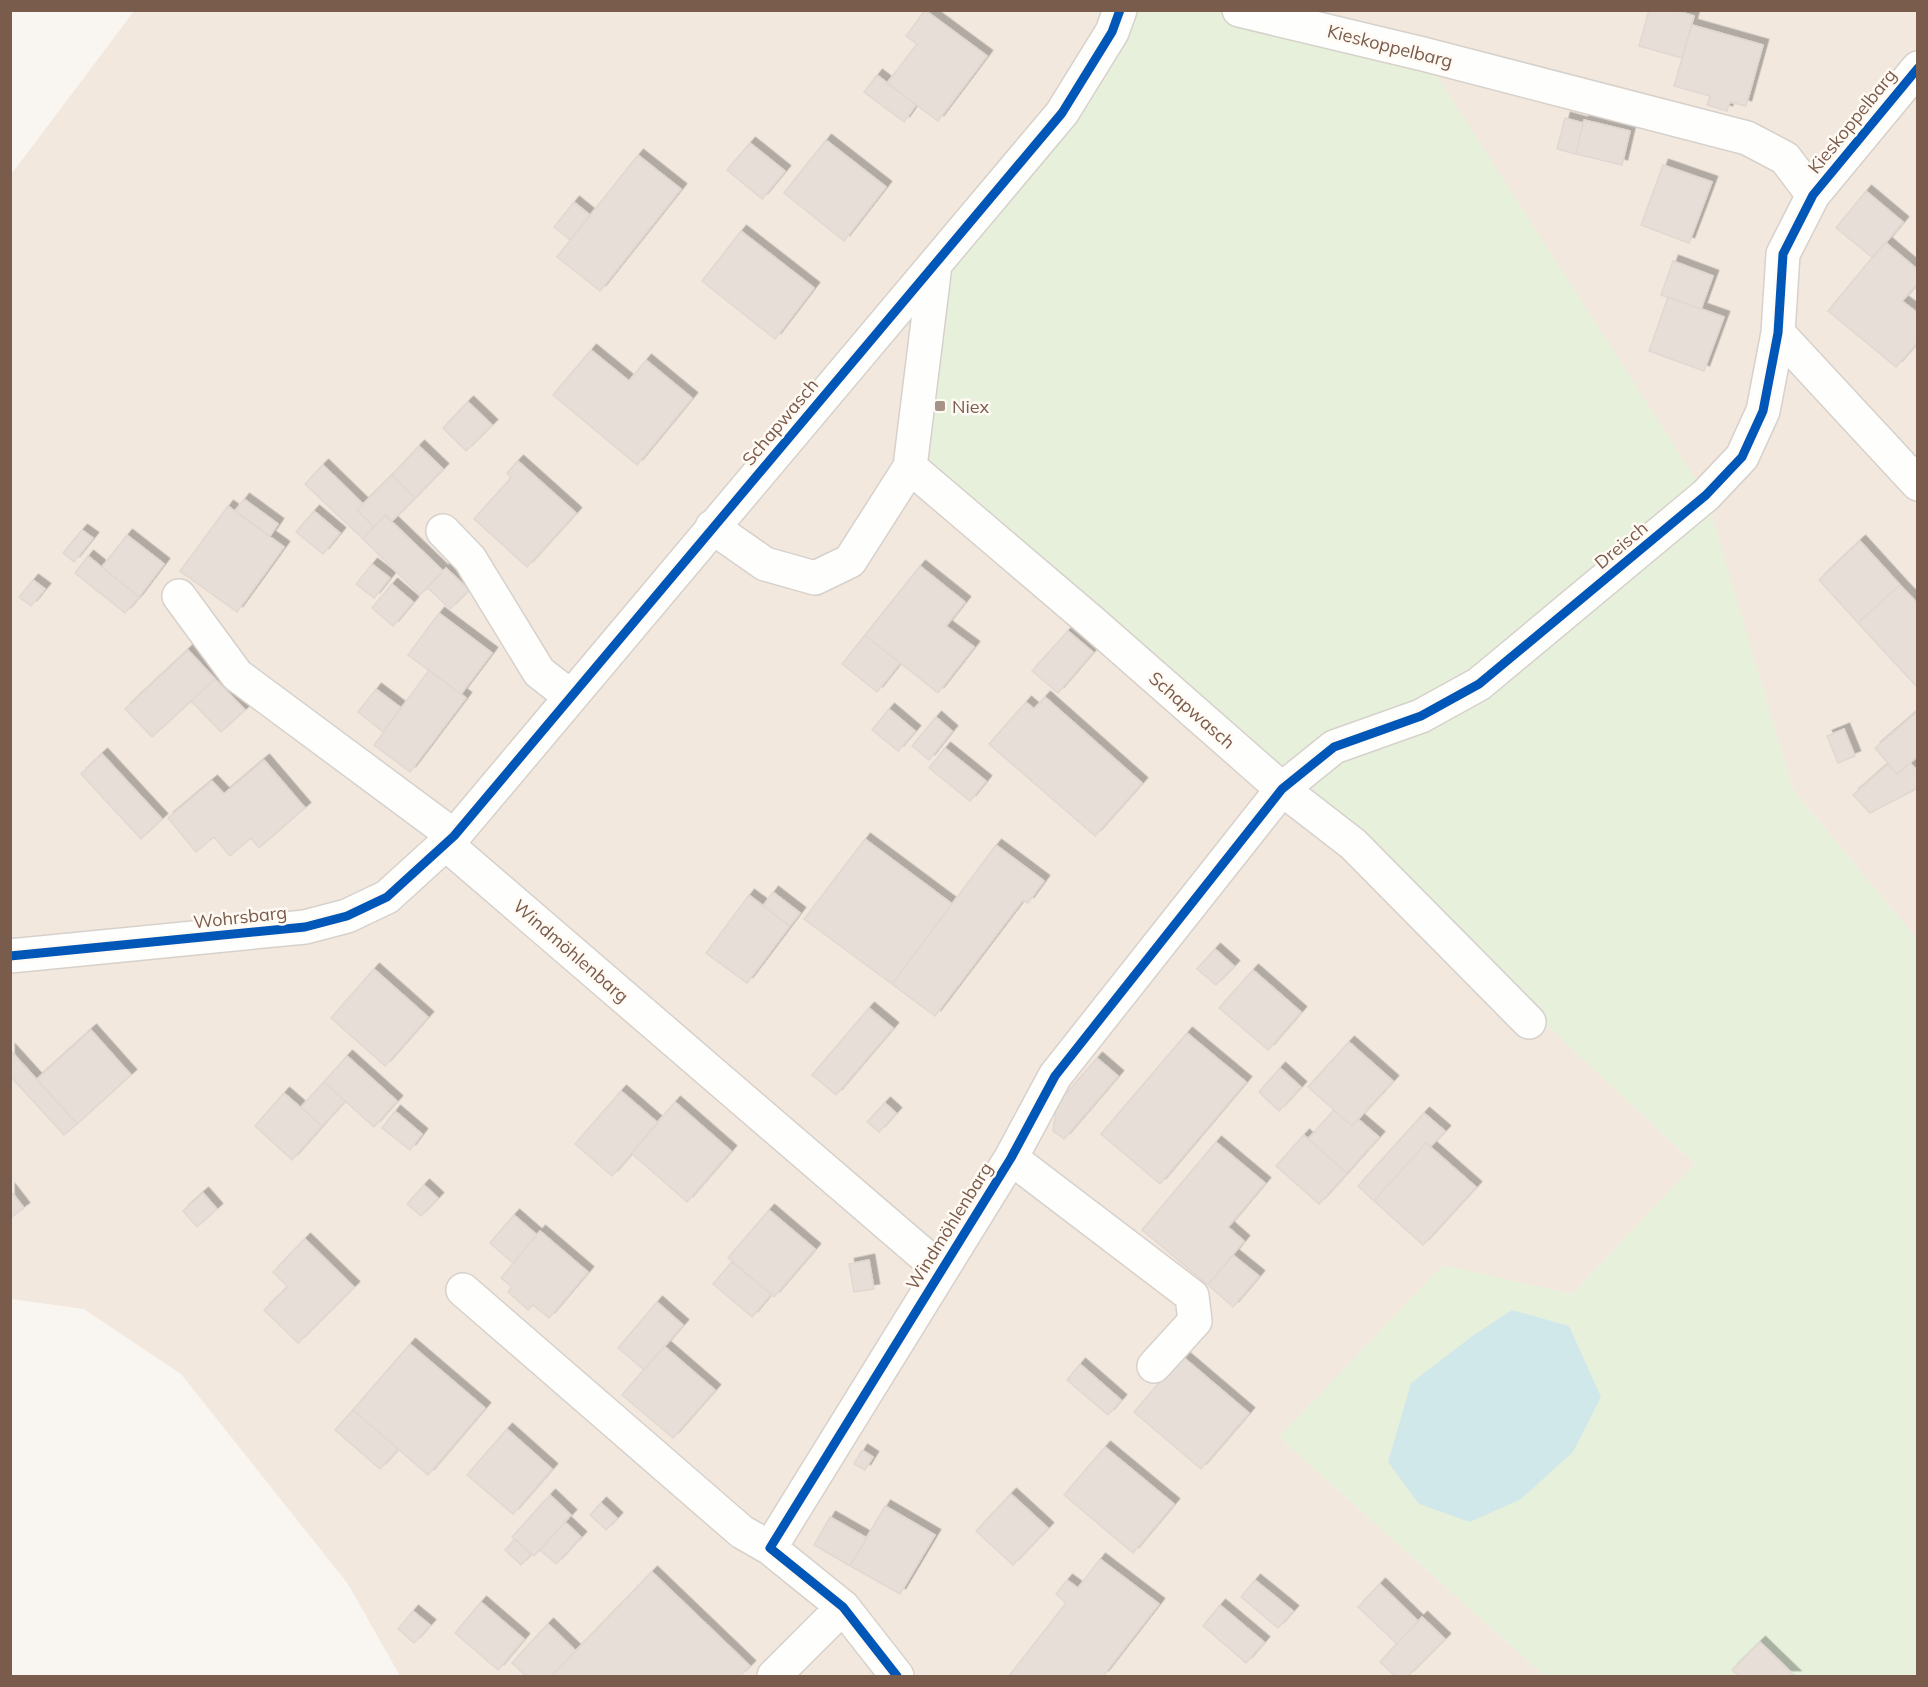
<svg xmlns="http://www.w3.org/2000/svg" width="1928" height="1687" font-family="Mulish,sans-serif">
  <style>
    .residential { fill: #f2e8de }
    .green { fill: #e7f0db }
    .water { fill: #d0e8ea }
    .building { fill: #e6ded7; stroke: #e2d8d2; stroke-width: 1.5; filter: url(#shadow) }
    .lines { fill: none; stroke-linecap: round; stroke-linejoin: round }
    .minor-casing { stroke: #d7d1cb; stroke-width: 36 }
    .minor { stroke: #fefefd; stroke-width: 33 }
    .cycleway-casing { stroke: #fffaf3; stroke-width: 13 }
    .cycleway { stroke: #0057b8; stroke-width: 9 }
    .poi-dot { fill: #a69286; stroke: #fffaf3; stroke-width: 2 }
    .labels { text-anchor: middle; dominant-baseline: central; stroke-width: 5; stroke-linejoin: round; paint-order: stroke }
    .street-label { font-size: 18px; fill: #7a5c4d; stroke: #fffaf3 }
    .poi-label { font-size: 18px; fill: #7a5c4d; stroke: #fffaf3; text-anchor: start }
  </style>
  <defs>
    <filter id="shadow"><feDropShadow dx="5.5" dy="-5.5" stdDeviation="0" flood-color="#0004"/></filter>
  </defs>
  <rect width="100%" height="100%" fill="#f9f5f0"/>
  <path class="residential" d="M134 11H1120L1353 844 1695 1164 1572 1294 1443 1266 1279 1437 1545 1676H400L348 1584 181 1374 84 1309 11 1299 10 176Z
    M1239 11H1917V939L1793 790 1705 495Z"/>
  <path class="green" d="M1120 11H1239L1423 54 1706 495 1793 790 1917 939V1676H1545L1279 1437 1443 1265 1572 1294 1695 1164 1353 844 910 467 935 265Z"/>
  <path class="water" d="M1512 1310 1569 1326 1601 1397 1573 1452 1521 1499 1470 1522 1419 1504 1388 1462 1411 1383 1471 1337Z"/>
  <path class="building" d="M925 10 987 56 938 121 887 83 917 44 906 36Z
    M1649 10H1675L1694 16 1682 58 1639 46Z
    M1692 25 1763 45 1746 106 1730 102 1727 111 1707 105 1710 96 1674 86Z
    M877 75 916 105 904 122 864 92Z
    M1565 118 1583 123 1576 154 1557 149Z
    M1584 120 1630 131 1622 165 1576 154Z
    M826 140 886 187 844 241 784 193Z
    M750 143 785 171 762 199 727 170Z
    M638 155 681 189 600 291 557 257Z
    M1663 165 1712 182 1689 243 1641 225Z
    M1866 191 1903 222 1873 258 1836 228Z
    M574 202 590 215 570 240 554 227Z
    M741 231 814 288 775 339 702 281Z
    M1885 242 1918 270V283L1902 301 1918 313V342L1896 367 1828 311Z
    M1673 261 1713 276 1701 309 1661 295Z
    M1668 297 1724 317 1704 371 1649 351Z
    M591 350 629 381 646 360 692 398 637 465 553 395Z
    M468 402 492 425 466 451 443 428Z
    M419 446 443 469 415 498 392 475Z
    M518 461 576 513 527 567 474 519 511 478 507 473Z
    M323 465 363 504 357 510 374 527 363 539 305 484Z
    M392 475 415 498 392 521 385 515 374 527 357 510Z
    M244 499 278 524 270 536 235 511Z
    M228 506 284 547 237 612 180 571Z
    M314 511 340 533 323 554 296 532Z
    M385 515 443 571 420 595 363 539Z
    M82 530 93 538 74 562 63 553Z
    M127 535 164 564 139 597 102 567Z
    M1860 541 1900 585 1858 623 1819 580Z
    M88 556 139 597 125 613 75 573Z
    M372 564 390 578 374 598 356 584Z
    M920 566 965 602 946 626 974 647 938 693 865 635Z
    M446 568 469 590 450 609 427 587Z
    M33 580 45 589 31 606 19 597Z
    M392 584 413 602 393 626 372 608Z
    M1900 585 1918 604 1917 687 1858 623Z
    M439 613 492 653 461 694 408 655Z
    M1068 631 1093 652 1058 693 1032 671Z
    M865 635 900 663 877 692 842 664Z
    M188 650 215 679 152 737 125 709Z
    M429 670 466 698 410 772 374 745Z
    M215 679 245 710 221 732 191 701Z
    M376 689 401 708 383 732 358 712Z
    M1045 697 1142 783 1095 836 989 744 1026 702 1034 709Z
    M889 709 915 731 898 751 872 730Z
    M1918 711V756L1897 774 1875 748Z
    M936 717 952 731 929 760 912 746Z
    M1844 729 1855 756 1838 763 1827 736Z
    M945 748 986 781 970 801 929 768Z
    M102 754 162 819 141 839 81 774Z
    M264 760 305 808 259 848 251 838 230 856 214 837 196 852 168 818 212 781 224 794Z
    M1910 763 1918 771V788L1870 813 1853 795 1888 764 1897 774Z
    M865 839 952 904 892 984 804 919Z
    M996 845 1044 881 1028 903 1023 900 935 1016 892 984Z
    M773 892 800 913 790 926 763 906Z
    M749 895 790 926 747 983 706 953Z
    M1215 949 1234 966 1216 985 1197 969Z
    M374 969 428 1017 385 1066 331 1018Z
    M1253 970 1301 1012 1268 1050 1219 1008Z
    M869 1008 893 1028 836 1095 812 1075Z
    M91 1030 131 1075 77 1124 37 1079Z
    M1187 1033 1246 1082 1160 1184 1101 1134Z
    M1349 1042 1393 1081 1352 1126 1308 1087Z
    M10 1050 77 1124 64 1135 10 1076Z
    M347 1056 397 1101 374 1127 324 1082Z
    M1097 1058 1118 1076 1064 1139 1053 1131 1057 1104Z
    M1280 1068 1301 1087 1279 1111 1259 1092Z
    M324 1082 345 1101 322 1126 301 1107Z
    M621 1091 658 1123 612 1176 575 1144Z
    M284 1093 322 1126 292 1160 255 1126Z
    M675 1102 731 1151 687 1202 631 1153Z
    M885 1103 896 1113 879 1132 867 1122Z
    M1334 1110 1352 1126 1358 1119 1379 1137 1347 1173 1308 1139Z
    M395 1111 422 1134 410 1150 382 1128Z
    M1424 1113 1445 1131 1431 1146 1426 1143 1374 1201 1358 1186Z
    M1304 1135 1347 1173 1319 1204 1276 1166Z
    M1216 1142 1265 1183 1228 1227 1244 1241 1208 1285 1142 1230Z
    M1426 1143 1476 1187 1423 1245 1374 1201Z
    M424 1185 438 1198 421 1216 407 1204Z
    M10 1190 24 1208 10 1218Z
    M203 1193 217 1209 197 1227 183 1211Z
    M769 1210 815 1249 774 1297 728 1258Z
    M514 1215 537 1235 513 1263 490 1243Z
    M540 1231 588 1272 549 1318 533 1305 528 1310 508 1292 512 1287 501 1278Z
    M305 1239 354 1287 298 1343 264 1310 288 1287 273 1272Z
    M1233 1255 1259 1276 1233 1307 1208 1285Z
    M869 1260 874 1289 854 1292 849 1264Z
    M732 1262 771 1294 752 1317 713 1284Z
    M657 1302 683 1325 644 1370 618 1348Z
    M410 1344 485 1408 428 1475 353 1410Z
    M664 1346 715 1390 673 1438 622 1395Z
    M1182 1356 1249 1413 1201 1469 1134 1412Z
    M1080 1364 1121 1400 1108 1415 1067 1380Z
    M353 1410 398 1449 380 1469 335 1430Z
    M507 1429 552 1469 513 1514 467 1475Z
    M1105 1447 1174 1504 1133 1553 1064 1495Z
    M862 1450 873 1457 865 1470 854 1464Z
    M1011 1494 1048 1528 1013 1565 976 1531Z
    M550 1495 571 1515 534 1556 512 1537Z
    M601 1503 617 1518 606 1530 590 1515Z
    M885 1506 935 1535 900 1594 850 1566Z
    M830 1517 867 1538 850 1566 814 1545Z
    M565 1522 581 1537 556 1564 540 1550Z
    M515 1539 531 1554 521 1565 505 1550Z
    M1100 1559 1159 1604 1103 1676H1009L1066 1603 1056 1594 1067 1580 1078 1588Z
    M652 1572 750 1666 740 1676H551Z
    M1255 1580 1293 1611 1278 1628 1241 1597Z
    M1380 1584 1418 1621 1397 1644 1358 1607Z
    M481 1602 524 1639 498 1670 455 1633Z
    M1220 1605 1264 1642 1246 1663 1203 1626Z
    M413 1611 430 1625 414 1643 398 1629Z
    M1422 1617 1445 1639 1408 1676H1395L1380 1662Z
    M548 1624 576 1651 551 1676H526L512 1663Z
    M1760 1642 1795 1676H1739L1732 1670Z"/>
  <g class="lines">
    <g class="minor-casing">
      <path id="minor" d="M1239 10 1423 54 1747 138 1785 158 1813 195
        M1778 333 1918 484
        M910 467 1093 623 1282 789 1353 844 1529 1022
        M712 527 765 564 815 578 850 561 910 467 935 265
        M443 531 470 559 539 672 571 697
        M179 596 237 675 454 836
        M446 844 941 1270
        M10 956 305 927 347 916 387 897 454 836 1062 113 1112 32 1120 10
        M1011 1158 1192 1296 1195 1321 1154 1366
        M463 1290 742 1532 770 1548
        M774 1676 843 1607
        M897 1676 843 1607 770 1548 1011 1158 1055 1076 1282 789 1334 747 1421 716 1479 684 1706 495 1742 457 1763 411 1778 333 1783 254 1813 195 1918 68"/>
    </g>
    <use href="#minor" class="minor"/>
    <g class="cycleway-casing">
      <path id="cycleway" d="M10 956 305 927 347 916 387 897 454 836 1062 113 1112 32 1120 10
        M897 1676 843 1607 770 1548 1011 1158 1055 1076 1282 789 1334 747 1421 716 1479 684 1706 495 1742 457 1763 411 1778 333 1783 254 1813 195 1918 68"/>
    </g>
    <use href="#cycleway" class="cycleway"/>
  </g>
  <rect class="poi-dot" x="934" y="400" width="12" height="12" rx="3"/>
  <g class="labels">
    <g class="street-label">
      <text transform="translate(1390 46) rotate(14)">Kieskoppelbarg</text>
      <text transform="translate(1852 121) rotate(-51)">Kieskoppelbarg</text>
      <text transform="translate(780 422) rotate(-50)">Schapwasch</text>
      <text transform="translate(1621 545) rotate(-40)">Dreisch</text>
      <text transform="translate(1192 710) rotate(41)">Schapwasch</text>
      <text transform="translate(240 917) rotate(-6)">Wohrsbarg</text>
      <text transform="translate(571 951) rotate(41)">Windmöhlenbarg</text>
      <text transform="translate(949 1226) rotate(-58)">Windmöhlenbarg</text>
    </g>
    <g class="poi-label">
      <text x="952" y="406">Niex</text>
    </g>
  </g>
  <rect width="1928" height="1687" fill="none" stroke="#7a5c4d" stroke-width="24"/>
</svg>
